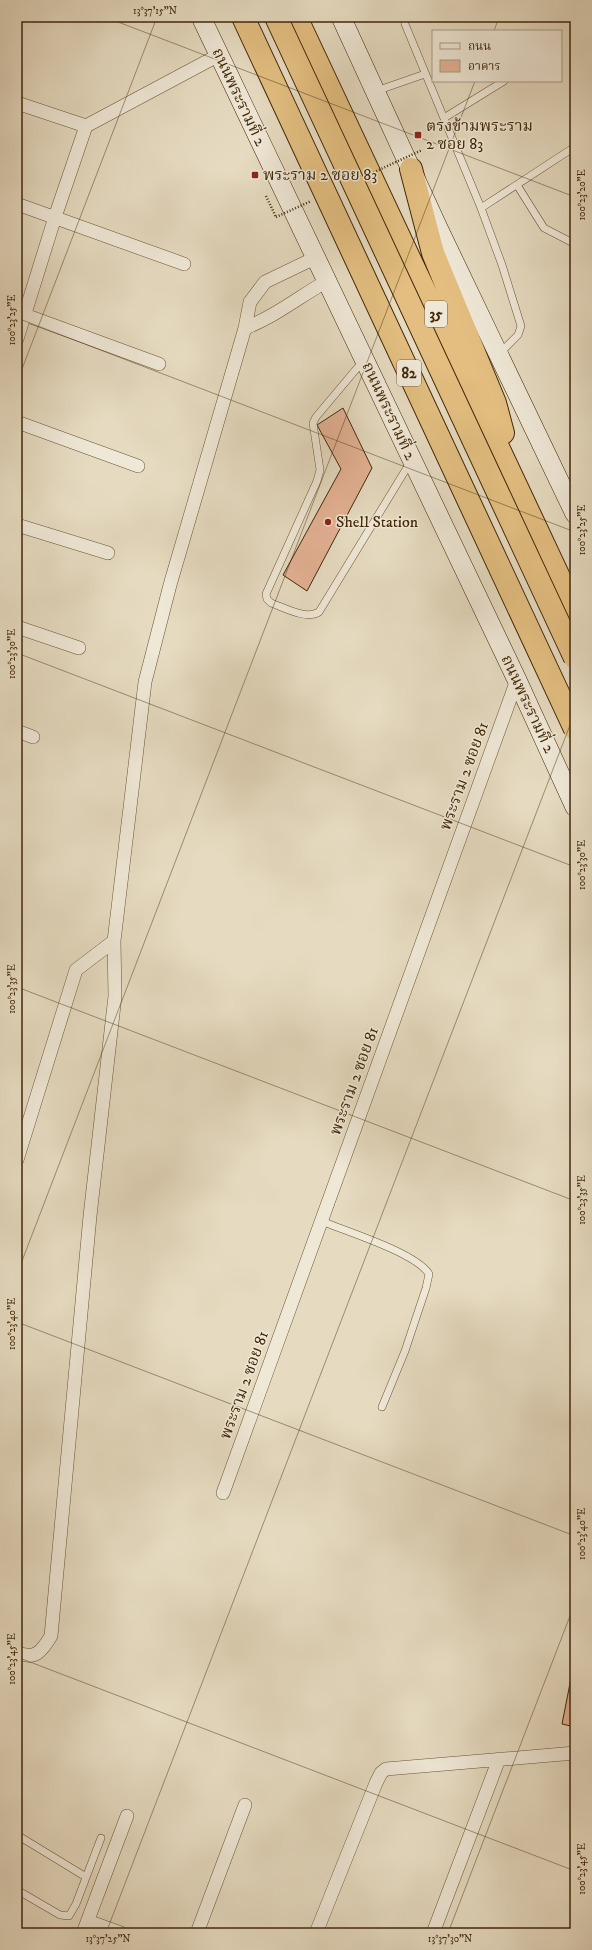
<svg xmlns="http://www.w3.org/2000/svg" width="592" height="1950" font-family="'IM FELL DW Pica','Noto Serif Thai',serif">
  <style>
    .building { fill: #e3b194; stroke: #412707 }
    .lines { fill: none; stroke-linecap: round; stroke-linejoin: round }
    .lane-casing { stroke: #6a5436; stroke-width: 8 }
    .street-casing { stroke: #6a5436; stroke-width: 14 }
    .secondary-casing { stroke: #412707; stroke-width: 20 }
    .highway-casing { stroke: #412707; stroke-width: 24 }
    .path { stroke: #412707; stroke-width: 2.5; stroke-dasharray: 1 2; stroke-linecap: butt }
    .lane { stroke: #efe8d7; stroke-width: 7 }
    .street { stroke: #efe8d7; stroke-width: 13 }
    .secondary { stroke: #efe8d7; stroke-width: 19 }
    .highway { stroke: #e3be80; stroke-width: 22 }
    .highway-bridge-casing { stroke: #412707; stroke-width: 24; stroke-linecap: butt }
    .path-bridge { stroke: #412707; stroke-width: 2.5; stroke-dasharray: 1 2; stroke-linecap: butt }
    .highway-bridge { stroke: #e3be80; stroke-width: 22 }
    .ticks { fill: none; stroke: #412707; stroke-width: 1; stroke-opacity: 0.45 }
    .poi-dot { fill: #8f2418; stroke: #efe8d7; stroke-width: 1.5 }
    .labels { text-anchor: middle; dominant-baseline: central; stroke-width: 3; stroke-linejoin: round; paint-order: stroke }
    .shield { fill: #efe8d7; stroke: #756145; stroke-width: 1 }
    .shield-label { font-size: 15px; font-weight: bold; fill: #412707 }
    .street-label { font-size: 16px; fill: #412707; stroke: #efe8d7 }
    .poi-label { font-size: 16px; fill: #412707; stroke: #efe8d7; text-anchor: start }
    .neatline { fill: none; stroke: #412707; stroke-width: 1.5 }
    .ticks-label { font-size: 10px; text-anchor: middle; fill: #412707 }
  </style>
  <rect width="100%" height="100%" fill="#e6dbc1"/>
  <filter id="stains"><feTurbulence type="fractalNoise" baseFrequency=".005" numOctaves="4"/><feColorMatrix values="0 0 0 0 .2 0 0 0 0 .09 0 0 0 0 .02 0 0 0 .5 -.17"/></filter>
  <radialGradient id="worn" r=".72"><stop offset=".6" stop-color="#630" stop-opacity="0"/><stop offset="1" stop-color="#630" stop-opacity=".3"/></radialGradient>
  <path class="building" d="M343 408 372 468 307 591 283 575 341 469 317 425Z
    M574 1663H575V1727L562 1724Z"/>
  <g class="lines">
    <g class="lane-casing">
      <path id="lane" d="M405 24 481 208 502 265 521 326 518 335 500 353
        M376 91 425 74
        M444 118 504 81
        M517 185 544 228 575 244
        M481 208 570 150
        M363 361 316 417 313 423 320 470 317 481 266 594 267 599 271 603C285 608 306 620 319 612L411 461
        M321 1221C346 1231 416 1253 429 1274L426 1288 405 1351 382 1407
        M17 1835 86 1877
        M17 1890 60 1915 69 1916 76 1904 101 1838"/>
    </g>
    <g class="street-casing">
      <path id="street" d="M17 103 86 126 219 55
        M17 204 184 264
        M17 312 159 364
        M245 328C274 317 299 297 327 281
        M17 339 55 217 86 126
        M17 422 138 466
        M17 525 108 553
        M17 627 79 648
        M17 731 33 737
        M17 1160 76 970 114 941
        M223 1493 517 680
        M17 1652C35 1661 42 1651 51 1636L90 1216 115 996 114 941 145 682 170 585 245 328 250 302 265 282 315 258
        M88 1921 121 1933
        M83 1933 127 1816
        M197 1933 245 1805
        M316 1933 376 1783 381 1773 386 1769 575 1753
        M433 1933 499 1759"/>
    </g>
    <g class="secondary-casing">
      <path id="secondary" d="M201 17 517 680 575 807
        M341 17 438 228 575 514"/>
    </g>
    <g class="highway-casing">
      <path id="highway" d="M296 17 575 611
        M411 169 433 253 495 403 503 433"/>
    </g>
    <path class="path" d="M266 196 276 217"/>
    <use href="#lane" class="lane"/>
    <use href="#street" class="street"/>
    <use href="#secondary" class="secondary"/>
    <use href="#highway" class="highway"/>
    <g class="highway-bridge-casing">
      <path id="highway-bridge" d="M243 17 575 729
        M276 17 575 658"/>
    </g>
    <path class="path-bridge" d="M368 175 422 150
      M276 217 311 201"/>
    <use href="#highway-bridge" class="highway-bridge"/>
  </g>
  <path class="ticks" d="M105 17 575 197M494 31 499 17M17 318 575 532M17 382 157 17M17 653 575 867M17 987 575 1201M17 1274 475 81M17 1322 575 1536M17 1657 575 1871M106 1933 575 712M448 1933 575 1603"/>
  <g class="poi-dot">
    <rect x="414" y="131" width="8" height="8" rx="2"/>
    <rect x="251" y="171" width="8" height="8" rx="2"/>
    <circle cx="328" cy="522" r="4"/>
  </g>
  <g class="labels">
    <g class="shield">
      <rect x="425" y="301" width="22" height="26" rx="3"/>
      <rect x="397" y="360" width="24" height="26" rx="3"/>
    </g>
    <g class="shield-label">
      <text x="436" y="314">35</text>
      <text x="409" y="373">82</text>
    </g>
    <g class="street-label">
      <text transform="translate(239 97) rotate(65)">ถนนพระรามที่ 2</text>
      <text transform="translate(389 411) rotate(65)">ถนนพระรามที่ 2</text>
      <text transform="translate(528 704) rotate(65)">ถนนพระรามที่ 2</text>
      <text transform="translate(464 776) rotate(-70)">พระราม 2 ซอย 81</text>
      <text transform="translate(354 1081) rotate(-70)">พระราม 2 ซอย 81</text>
      <text transform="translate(244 1385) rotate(-70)">พระราม 2 ซอย 81</text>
    </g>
    <g class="poi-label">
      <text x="426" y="126">ตรงข้ามพระราม<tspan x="426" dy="18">2 ซอย 83</tspan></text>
      <text x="263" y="175">พระราม 2 ซอย 83</text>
      <text x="336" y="522">Shell Station</text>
    </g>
  </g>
  <rect width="592" height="1950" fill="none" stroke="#e6dbc1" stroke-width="44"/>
  <rect x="432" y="30" width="130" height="52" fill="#efe8d7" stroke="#a99b84"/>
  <rect x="440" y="43" width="20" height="6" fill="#efe8d7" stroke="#a99b84"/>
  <text x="468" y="50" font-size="12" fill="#412707">ถนน</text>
  <rect x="440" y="60" width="20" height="12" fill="#e3b194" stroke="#a99b84"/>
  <text x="468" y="70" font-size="12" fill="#412707">อาคาร</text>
  <rect x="22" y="22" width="548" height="1906" class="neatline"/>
  <g class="ticks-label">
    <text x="155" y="14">13°37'15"N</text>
    <text transform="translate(581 195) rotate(-90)" y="4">100°23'20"E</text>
    <text transform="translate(11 320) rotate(-90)" y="4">100°23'25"E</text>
    <text transform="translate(581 530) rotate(-90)" y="4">100°23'25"E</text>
    <text transform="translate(11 654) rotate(-90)" y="4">100°23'30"E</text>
    <text transform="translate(581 865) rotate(-90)" y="4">100°23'30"E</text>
    <text transform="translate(11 989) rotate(-90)" y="4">100°23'35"E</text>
    <text transform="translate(581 1200) rotate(-90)" y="4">100°23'35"E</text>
    <text transform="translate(11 1324) rotate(-90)" y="4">100°23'40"E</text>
    <text transform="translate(581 1534) rotate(-90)" y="4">100°23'40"E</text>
    <text transform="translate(11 1659) rotate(-90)" y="4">100°23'45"E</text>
    <text transform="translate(581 1869) rotate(-90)" y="4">100°23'45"E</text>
    <text x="108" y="1942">13°37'25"N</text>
    <text x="450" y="1942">13°37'30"N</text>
  </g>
  <rect width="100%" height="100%" filter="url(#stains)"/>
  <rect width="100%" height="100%" fill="url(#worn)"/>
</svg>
